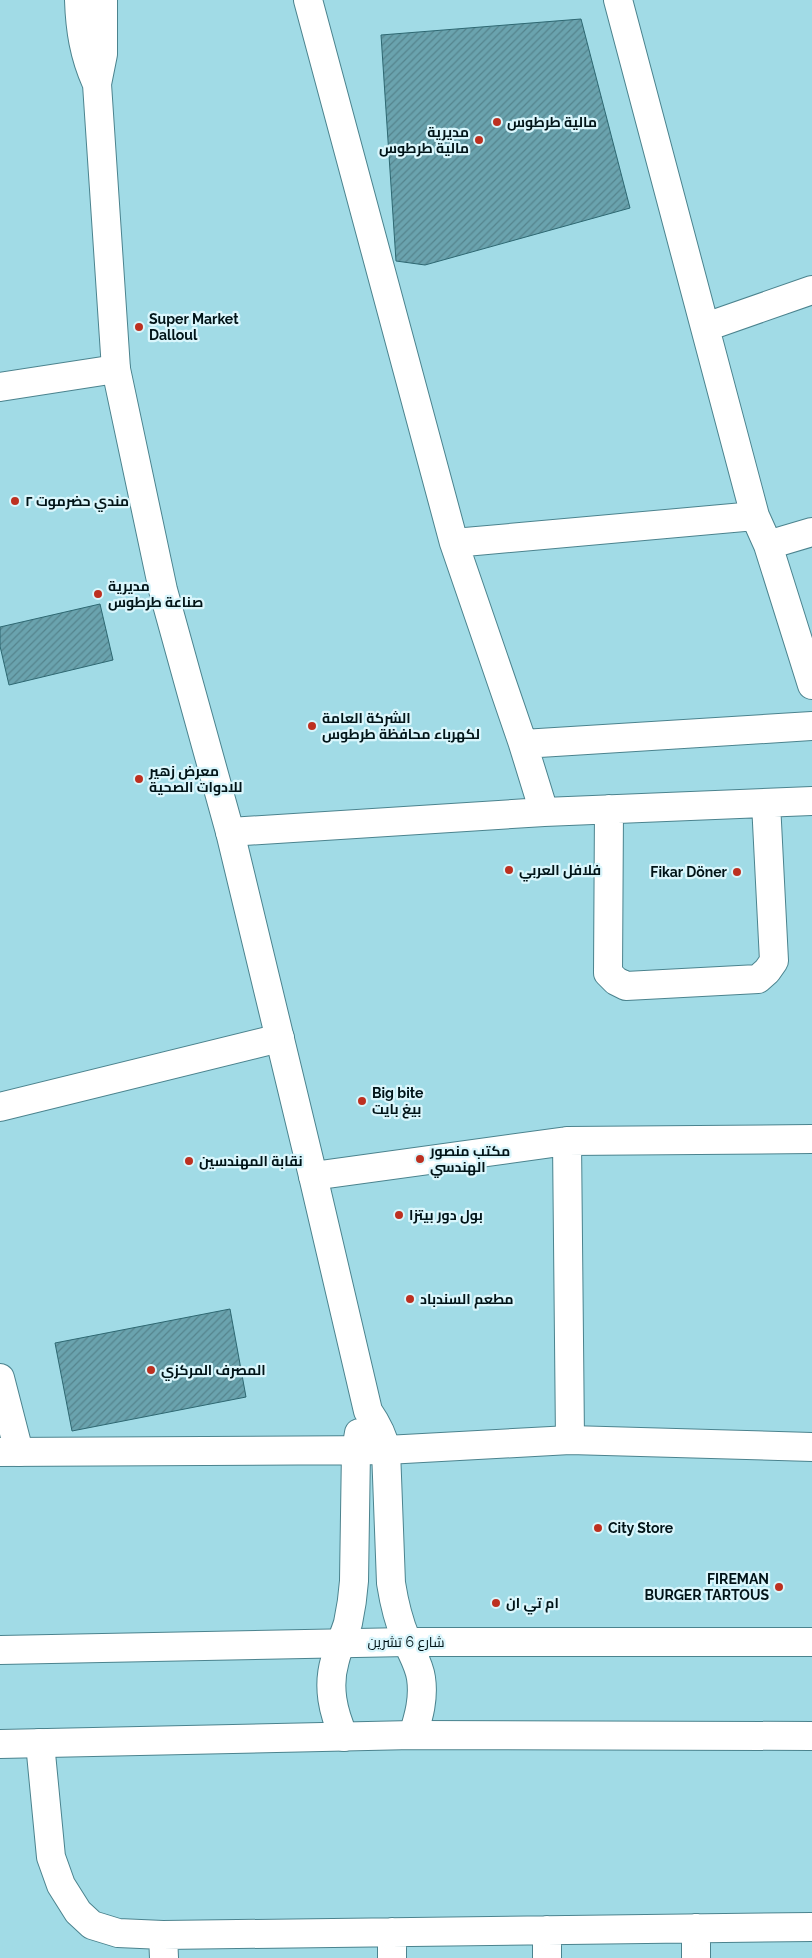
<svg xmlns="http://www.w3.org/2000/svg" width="812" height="1958" font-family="Raleway,Cairo,sans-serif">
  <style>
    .building { fill: url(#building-hatch); stroke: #2e6872 }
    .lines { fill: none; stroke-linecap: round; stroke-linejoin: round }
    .street-casing { stroke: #4b838e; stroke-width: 30 }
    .secondary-casing { stroke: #4b838e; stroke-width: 30 }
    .primary-casing { stroke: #4b838e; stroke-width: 30 }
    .street { stroke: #fff; stroke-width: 28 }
    .secondary { stroke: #fff; stroke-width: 28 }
    .primary { stroke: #fff; stroke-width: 28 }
    .poi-dot { fill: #bd3020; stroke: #daf6fc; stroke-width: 2 }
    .labels { text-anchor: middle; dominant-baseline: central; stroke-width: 4.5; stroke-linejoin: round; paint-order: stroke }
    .poi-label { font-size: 14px; font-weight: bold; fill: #001317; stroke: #daf6fc; text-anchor: start }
    .street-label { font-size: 14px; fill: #001317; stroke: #daf6fc }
  </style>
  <defs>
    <pattern id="building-hatch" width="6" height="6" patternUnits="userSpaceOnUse" patternTransform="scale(1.25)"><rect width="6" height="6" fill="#6aa3ae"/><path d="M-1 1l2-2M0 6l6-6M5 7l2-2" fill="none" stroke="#55848d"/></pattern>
  </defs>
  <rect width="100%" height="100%" fill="#a1dbe6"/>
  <path class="building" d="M581 19 630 208 425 265 396 261 381 35Z
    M100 604 113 660 9 685 0 646V627Z
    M230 1309 246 1397 72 1431 55 1343Z"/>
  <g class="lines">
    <g class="street-casing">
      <path id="street" d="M308 0 454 543 523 744 544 812
        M618 0 755 516 768 545 812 685
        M706 327 812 290
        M0 387 116 369
        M454 543 755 516
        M768 545 812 532
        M523 744 812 726
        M609 809 608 973 616 981 626 986 758 979 767 971 774 961 766 803
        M230 832 544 812 812 801
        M0 1107 280 1038
        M567 1141 570 1440
        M313 1176 567 1141 812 1139
        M0 1378 19 1452
        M40 1743 51 1857 61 1885 78 1912 92 1925 118 1933 163 1935 812 1927
        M696 1928V1958
        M547 1930V1958
        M163 1935 164 1958
        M392 1958V1932"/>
    </g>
    <g class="secondary-casing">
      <path id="secondary" d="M79 0C80 30 84 55 96 82
        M103 0V54L97 84 116 369 163 590 230 832 313 1176 368 1411C377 1424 383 1435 386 1450L391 1583C394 1602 398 1620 406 1639 411 1652 419 1664 421 1678 424 1698 419 1716 413 1735
        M0 1452 386 1450 570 1440 812 1447
        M344 1737C333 1712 327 1687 335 1660 338 1648 344 1636 348 1623 351 1609 353 1595 354 1581L356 1450 359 1433"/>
    </g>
    <g class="primary-casing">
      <path id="primary" d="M0 1650 407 1642H812
        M0 1744 413 1735 812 1736"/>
    </g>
    <use href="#street" class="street"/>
    <use href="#secondary" class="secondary"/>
    <use href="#primary" class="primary"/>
  </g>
  <g class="poi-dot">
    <circle cx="497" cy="122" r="5"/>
    <circle cx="479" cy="140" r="5"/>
    <circle cx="139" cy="327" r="5"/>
    <circle cx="15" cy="501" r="5"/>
    <circle cx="98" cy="594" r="5"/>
    <circle cx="312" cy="726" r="5"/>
    <circle cx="139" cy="779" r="5"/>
    <circle cx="509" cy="870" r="5"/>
    <circle cx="737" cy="872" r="5"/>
    <circle cx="362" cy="1101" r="5"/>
    <circle cx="420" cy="1159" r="5"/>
    <circle cx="189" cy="1161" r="5"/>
    <circle cx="399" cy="1215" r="5"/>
    <circle cx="410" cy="1299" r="5"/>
    <circle cx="151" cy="1370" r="5"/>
    <circle cx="598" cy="1528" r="5"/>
    <circle cx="779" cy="1587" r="5"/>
    <circle cx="496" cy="1603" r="5"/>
  </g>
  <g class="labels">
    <g class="poi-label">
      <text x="507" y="122">مالية طرطوس</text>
      <text x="469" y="132" text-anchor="end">مديرية<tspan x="469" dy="16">مالية طرطوس</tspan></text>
      <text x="149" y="319">Super Market<tspan x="149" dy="16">Dalloul</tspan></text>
      <text x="25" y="501">مندي حضرموت ٢</text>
      <text x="108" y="586">مديرية<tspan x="108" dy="16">صناعة طرطوس</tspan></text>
      <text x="322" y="718">الشركة العامة<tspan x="322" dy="16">لكهرباء محافظة طرطوس</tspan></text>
      <text x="149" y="771">معرض زهير<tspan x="149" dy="16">للادوات الصحية</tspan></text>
      <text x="519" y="870">فلافل العربي</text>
      <text x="727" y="872" text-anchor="end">Fikar Döner</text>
      <text x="372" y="1093">Big bite<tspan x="372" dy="16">بيغ بايت</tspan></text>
      <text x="430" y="1151">مكتب منصور<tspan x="430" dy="16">الهندسي</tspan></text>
      <text x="199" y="1161">نقابة المهندسين</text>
      <text x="409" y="1215">بول دور بيتزا</text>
      <text x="420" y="1299">مطعم السندباد</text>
      <text x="161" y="1370">المصرف المركزي</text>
      <text x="608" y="1528">City Store</text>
      <text x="769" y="1579" text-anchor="end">FIREMAN<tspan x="769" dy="16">BURGER TARTOUS</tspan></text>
      <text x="506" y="1603">ام تي ان</text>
    </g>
    <g class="street-label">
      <text x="406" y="1642">شارع 6 تشرين</text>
    </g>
  </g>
</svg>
